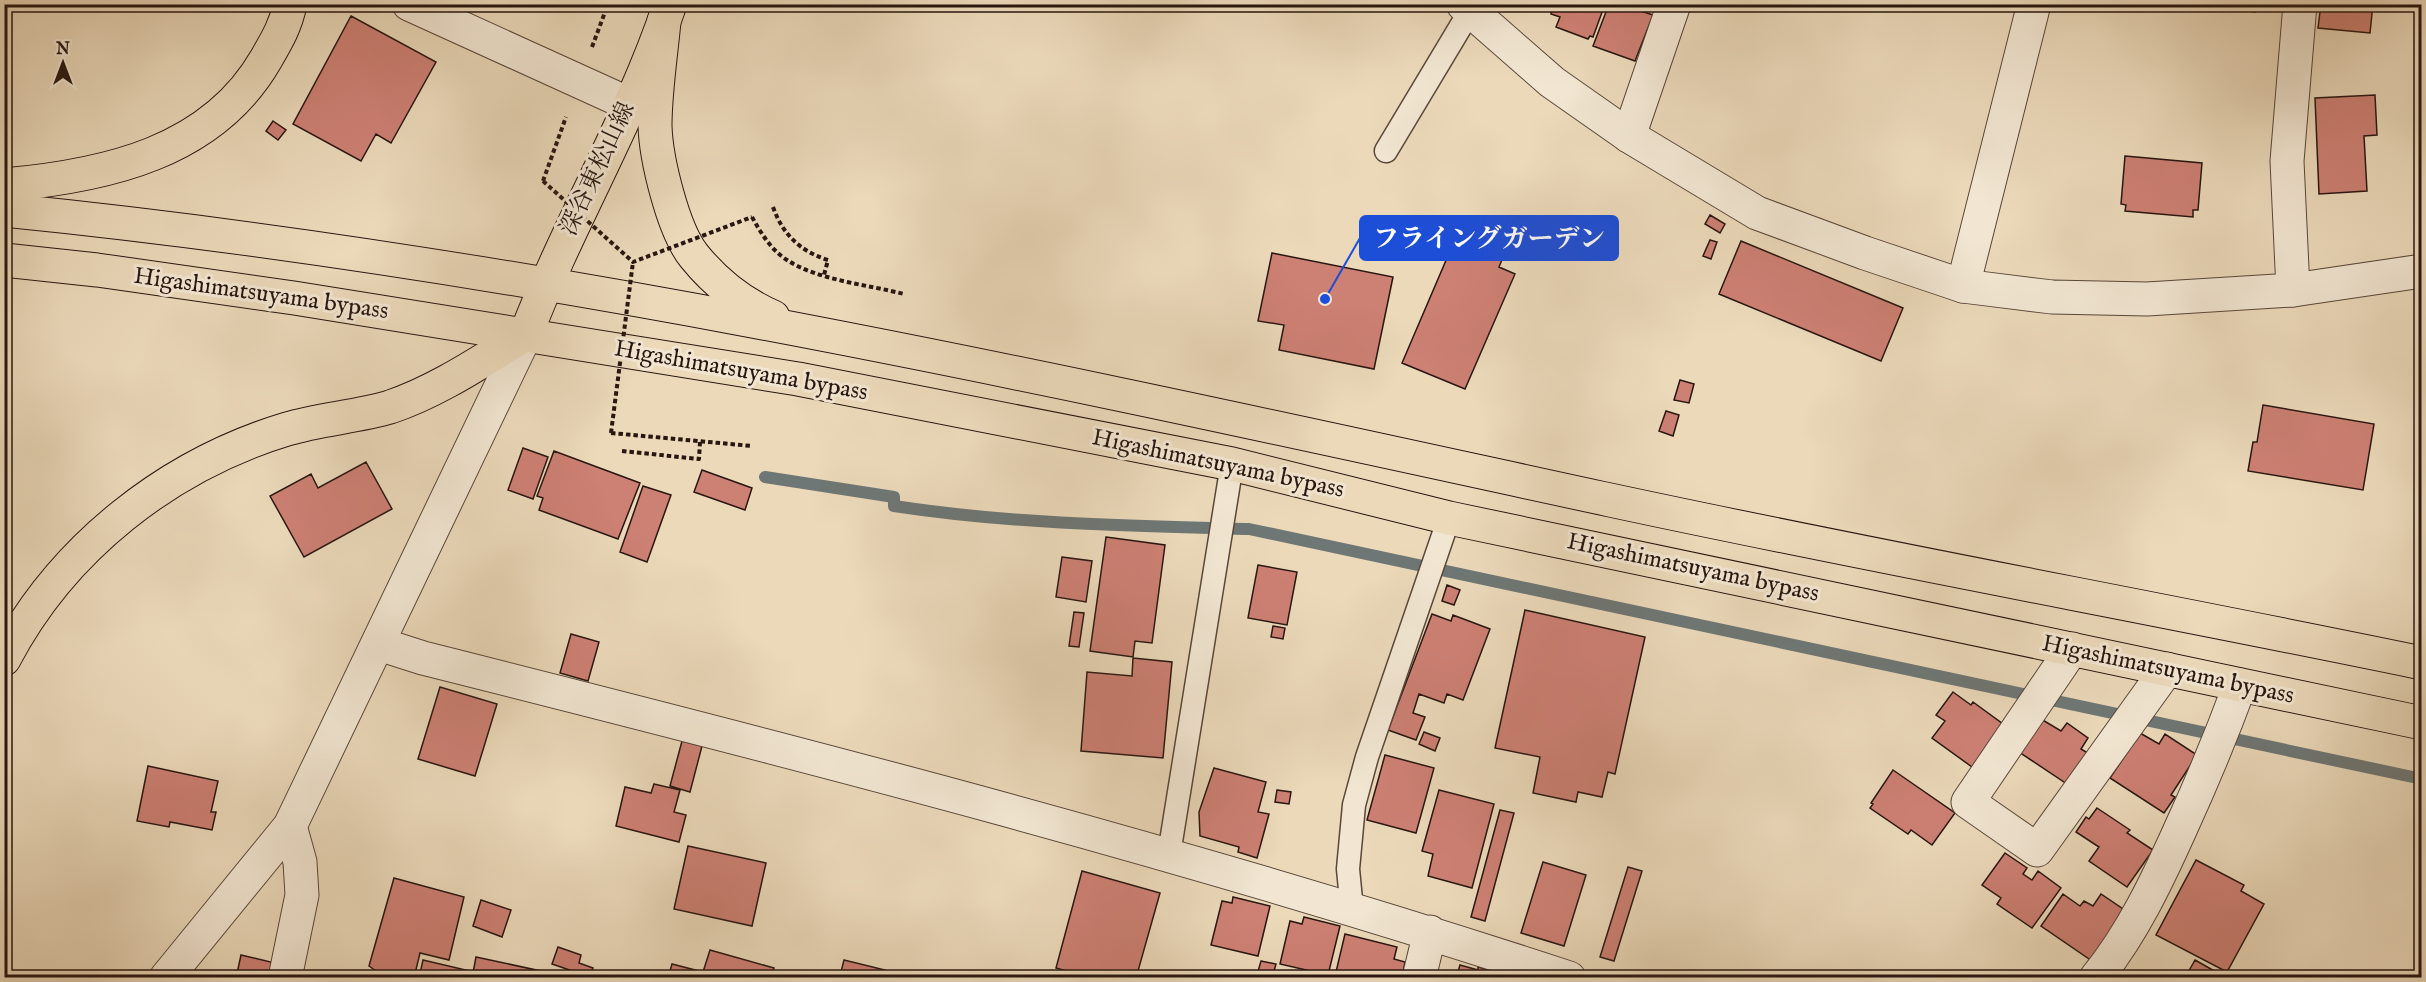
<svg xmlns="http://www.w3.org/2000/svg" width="2426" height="982" font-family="'IM FELL English','Noto Serif JP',serif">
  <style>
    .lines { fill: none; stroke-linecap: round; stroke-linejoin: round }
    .stream { stroke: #6e7775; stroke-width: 12 }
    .building { fill: #cd8074; stroke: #281610; stroke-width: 1.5 }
    .service-casing { stroke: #59473a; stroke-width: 25 }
    .minor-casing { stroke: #59473a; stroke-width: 35 }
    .tertiary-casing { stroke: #59473a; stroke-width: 35 }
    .primary-casing { stroke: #281610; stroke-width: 35 }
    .trunk-casing { stroke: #281610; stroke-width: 35 }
    .motorway-casing { stroke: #281610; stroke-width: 35 }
    .path { stroke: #281610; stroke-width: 4; stroke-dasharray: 4.5 3; stroke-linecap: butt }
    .service { stroke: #f2e6d2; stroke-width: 22 }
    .minor { stroke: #f2e6d2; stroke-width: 33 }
    .tertiary { stroke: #f2e6d2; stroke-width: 33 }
    .primary { stroke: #ebd9ba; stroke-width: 33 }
    .trunk { stroke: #ebd9ba; stroke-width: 33 }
    .motorway { stroke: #ebd9ba; stroke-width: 33 }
    .path-bridge { stroke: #281610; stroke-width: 4; stroke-dasharray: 4.5 3; stroke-linecap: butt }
    .labels { text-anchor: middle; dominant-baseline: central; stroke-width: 6; stroke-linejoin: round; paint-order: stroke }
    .street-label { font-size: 24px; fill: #281610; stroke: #f2e6d2 }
    .leader { fill: none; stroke: #1d4ed8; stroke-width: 2 }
    .callout-dot { fill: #1d4ed8; stroke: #f2e6d2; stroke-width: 2 }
    .callout { fill: #1d4ed8; stroke: #1d4ed8; stroke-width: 2 }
    .callout-label { font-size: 26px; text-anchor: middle; font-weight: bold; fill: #fff }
  </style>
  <rect width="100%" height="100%" fill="#ebd9ba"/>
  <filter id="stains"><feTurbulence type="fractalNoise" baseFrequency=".00333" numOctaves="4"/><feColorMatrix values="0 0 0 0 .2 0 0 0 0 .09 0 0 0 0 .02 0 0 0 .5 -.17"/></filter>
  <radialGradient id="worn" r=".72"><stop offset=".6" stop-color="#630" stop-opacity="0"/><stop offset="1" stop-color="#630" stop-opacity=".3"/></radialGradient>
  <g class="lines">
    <path class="stream" d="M765 477 894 497V506C1012 524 1130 526 1249 529L2422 779"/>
  </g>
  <path class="building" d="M1551 4H1605L1593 37 1590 36 1588 39 1556 27 1560 17 1551 14Z
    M1609 4H1635L1640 6 1638 10 1653 15 1635 61 1593 46Z
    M2203 4H2256L2255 12Z
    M2321 4H2373L2370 33 2318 28Z
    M351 16 436 62 391 143 376 134 361 161 293 124Z
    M2375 95 2377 135 2364 136 2367 191 2319 194 2315 98Z
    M273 121 286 130 278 140 266 131Z
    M2125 156 2202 163 2198 210H2193V217L2125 211 2126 205 2121 204Z
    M1710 215 1725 224 1720 233 1705 224Z
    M1459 230 1506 250 1499 267 1515 274 1465 389 1402 363Z
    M1710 240 1717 242 1711 259 1703 256Z
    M1741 241 1903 308 1881 361 1719 294Z
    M1272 253 1393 277 1374 369 1279 350 1284 325 1258 321Z
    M1680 380 1694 384 1689 403 1674 400Z
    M2263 405 2374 424 2363 490 2248 471 2253 442H2257Z
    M1666 411 1679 415 1673 436 1659 431Z
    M523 448 548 457 533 499 508 490Z
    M554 451 640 483 618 539 539 510 543 498 537 496Z
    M366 462 392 509 304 557 270 496 311 474 318 488Z
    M702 470 752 488 745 510 694 492Z
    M643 486 671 495 647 562 620 552Z
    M1106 537 1165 545 1152 643 1135 641 1133 657 1090 651Z
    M1062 557 1092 561 1086 602 1056 597Z
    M1258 565 1297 572 1287 625 1248 618Z
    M1447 585 1460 590 1454 605 1442 601Z
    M1525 610 1645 637 1615 774 1608 772 1602 797 1578 792 1576 802 1533 793 1540 757 1495 748Z
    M1074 612 1084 613 1079 647 1069 646Z
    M1432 614 1451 621 1453 615 1490 629 1463 700 1447 694 1444 703 1419 694 1413 713 1425 717 1416 740 1388 730Z
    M1273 626 1285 628 1283 639 1271 637Z
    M571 634 599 642 588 681 560 673Z
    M1133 658 1172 662 1163 758 1081 751 1087 672 1132 676Z
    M440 687 497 704 475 776 418 759Z
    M1953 692 1971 705 1973 702 2003 724 1972 767 1932 738 1945 721 1936 715Z
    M2041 719 2061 731 2067 723 2088 738 2081 749 2091 755 2070 786 2019 752Z
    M1424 732 1440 738 1435 751 1419 744Z
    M2140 733 2159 744 2165 734 2197 755 2171 795 2175 797 2164 813 2110 778Z
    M682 741 702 746 690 792 670 786Z
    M1385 755 1434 768 1416 833 1367 820Z
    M148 766 218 781 211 812H216L212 830 170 822 169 827 137 821Z
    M1214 768 1266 782 1258 812 1269 814 1257 858 1238 852 1239 847 1200 836 1199 812Z
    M1893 770 1955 813 1932 845 1911 830 1908 834 1870 808 1873 804 1871 803Z
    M654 784 680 790 674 812 686 815 679 842 616 826 625 787 651 793Z
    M1277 790 1291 792 1289 804 1275 802Z
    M1439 790 1494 804 1472 888 1428 876 1433 854 1422 851Z
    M2097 808 2130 830 2127 833 2153 850 2127 887 2089 861 2099 847 2076 832 2086 817 2089 819Z
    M1500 810 1514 813 1485 921 1471 917Z
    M688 846 766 863 752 926 674 909Z
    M2005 853 2027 868 2023 874 2032 880 2038 871 2061 888 2032 928 1997 904 2001 898 1982 885Z
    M2196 860 2244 885 2241 891 2264 904 2227 972 2156 935Z
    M1543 862 1586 875 1564 946 1521 933Z
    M1628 867 1642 871 1614 961 1600 957Z
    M1082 871 1160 893 1136 978H1091L1056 968Z
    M394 878 464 897 449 960 420 953 414 978H386L369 966Z
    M2063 894 2080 906 2084 901 2093 906 2101 894 2126 911 2092 961 2041 926Z
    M1233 897 1270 906 1258 956 1211 945 1222 901 1232 903Z
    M481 900 511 910 502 937 473 926Z
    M1304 917 1340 926 1328 975 1280 964 1290 921 1302 924Z
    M1345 934 1397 947 1394 959 1405 962 1402 978H1359L1336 972Z
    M558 947 581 955 579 963 593 968 590 977 552 964Z
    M710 950 774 968 771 978H668L672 964 703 972Z
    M241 955 279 964 276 978H236Z
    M476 957 569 977 472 978Z
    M423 960 470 971 469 978H419Z
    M844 960 885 970 883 978H833L834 975 840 976Z
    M2195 960 2225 977 2224 978H2185Z
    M1261 961 1276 964 1272 978H1256Z
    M1460 965 1478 970V967L1510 975 1509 978H1450L1452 971 1458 972Z
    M2372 972 2384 978H2369Z"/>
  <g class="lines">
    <g class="service-casing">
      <path id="service" d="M1386 151 1470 11
        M1169 854 1232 464
        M1352 910 1348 869 1354 805 1367 757 1449 518"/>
    </g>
    <g class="minor-casing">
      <path id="minor" d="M409 4 629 104
        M1629 136 1674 4
        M1963 286 2034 4
        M2293 290 2287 161 2300 4
        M379 644 423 658C808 755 1192 854 1569 978
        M2072 649 1968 802 2037 850 2167 669
        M285 978 302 895 300 862 290 826
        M1419 978 1430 932
        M2096 978C2132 934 2157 881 2180 830 2202 782 2222 734 2240 685"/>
    </g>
    <g class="tertiary-casing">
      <path id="tertiary" d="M1463 4 1552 82 1629 136 1757 213 1865 253 1963 286 2052 297 2147 299 2293 290 2422 271
        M166 978 290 826 526 334"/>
    </g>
    <g class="primary-casing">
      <path id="primary" d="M526 334C569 222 632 118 670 4"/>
    </g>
    <g class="trunk-casing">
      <path id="trunk" d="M664 21C661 55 655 91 655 126 656 159 673 230 694 256 715 282 743 304 773 317
        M4 210C546 264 1079 385 1610 500 1879 558 2151 607 2422 663
        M4 260 97 270 294 298 798 379 1232 464 1449 518 2422 723"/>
    </g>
    <g class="motorway-casing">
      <path id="motorway" d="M4 185C105 176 212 153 266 59 277 40 286 25 290 4
        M4 659C62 548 168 465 287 429 320 419 356 417 390 407 438 391 483 360 526 334"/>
    </g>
    <path class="path" d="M592 47 608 4
      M543 181 566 117
      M773 207C783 235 800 251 828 260L824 275
      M752 217C761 233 771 250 787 260 817 280 869 285 904 294
      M611 433 752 446
      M622 451 699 459 700 442"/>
    <use href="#service" class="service"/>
    <use href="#minor" class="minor"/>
    <use href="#tertiary" class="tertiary"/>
    <use href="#primary" class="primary"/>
    <use href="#trunk" class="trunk"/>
    <use href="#motorway" class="motorway"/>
    <path class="path-bridge" d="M543 181 633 262 752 217
      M611 433 633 262"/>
  </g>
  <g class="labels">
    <g class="street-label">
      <text transform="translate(598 169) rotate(-65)">深谷東松山線</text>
      <text transform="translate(261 294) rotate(8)">Higashimatsuyama bypass</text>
      <text transform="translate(741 371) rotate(10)">Higashimatsuyama bypass</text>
      <text transform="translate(1218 464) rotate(12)">Higashimatsuyama bypass</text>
      <text transform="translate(1693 568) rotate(12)">Higashimatsuyama bypass</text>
      <text transform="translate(2168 670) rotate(12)">Higashimatsuyama bypass</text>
    </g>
  </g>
  <path class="leader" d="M1325 299L1360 238"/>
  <circle class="callout-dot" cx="1325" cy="299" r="6"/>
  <rect class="callout" x="1360" y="216" width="258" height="44" rx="6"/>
  <g class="callout-label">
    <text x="1489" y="247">フライングガーデン</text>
  </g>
  <rect width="2426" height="982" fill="none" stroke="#ebd9ba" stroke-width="24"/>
  <rect x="6" y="6" width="2414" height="970" fill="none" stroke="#281610" stroke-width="3"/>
  <rect x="12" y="12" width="2402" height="958" fill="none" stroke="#281610" stroke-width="1.5"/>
  <g transform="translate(63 63)" stroke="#f2e6d2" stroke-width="4.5" paint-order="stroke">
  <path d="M0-4.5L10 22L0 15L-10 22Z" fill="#281610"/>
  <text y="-9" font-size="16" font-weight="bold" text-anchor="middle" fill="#281610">N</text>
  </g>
  <rect width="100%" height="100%" filter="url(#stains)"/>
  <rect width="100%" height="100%" fill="url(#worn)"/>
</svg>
